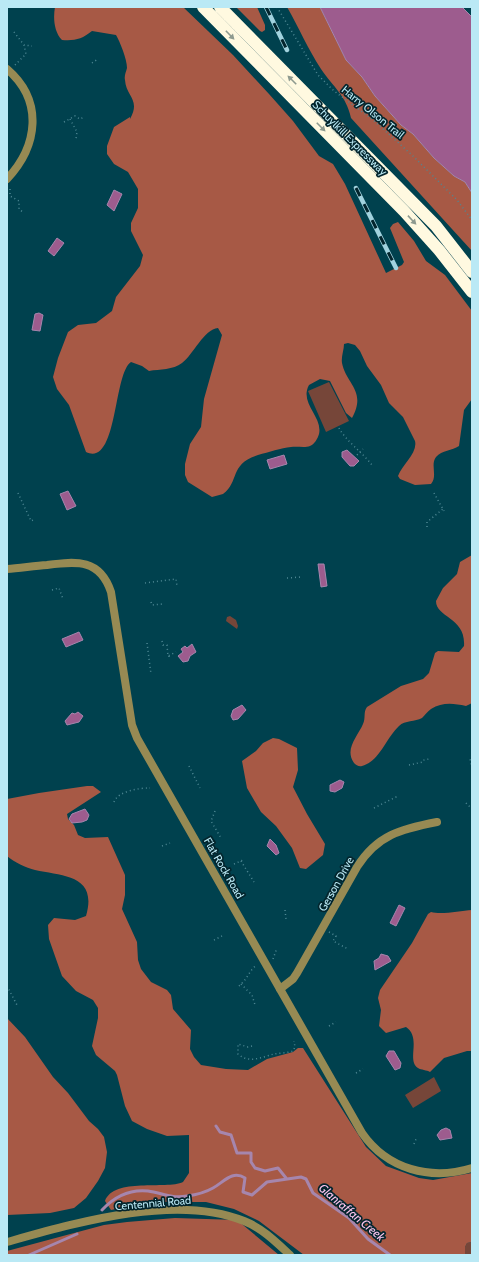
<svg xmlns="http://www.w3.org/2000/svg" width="479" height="1262" font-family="Cabin,sans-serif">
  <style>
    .green { fill: #764639 }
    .forest { fill: #a75945 }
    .water { fill: #9d5c8e; stroke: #a686ad }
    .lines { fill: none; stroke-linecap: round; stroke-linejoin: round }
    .stream { stroke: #a686ad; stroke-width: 3 }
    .path { stroke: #4e8894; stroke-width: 1.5; stroke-dasharray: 1 3; stroke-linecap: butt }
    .minor { stroke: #978a53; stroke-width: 8 }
    .tertiary { stroke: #978a53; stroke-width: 8 }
    .motorway { stroke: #fff9e0; stroke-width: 12 }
    .rail-casing { stroke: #a1d2de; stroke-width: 4.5 }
    .rail { stroke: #03252d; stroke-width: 3; stroke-dasharray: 9; stroke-linecap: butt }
    .oneway { fill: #8e9a8f }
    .labels { text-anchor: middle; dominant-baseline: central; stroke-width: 3.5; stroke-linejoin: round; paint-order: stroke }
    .street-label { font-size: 11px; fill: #bae9f5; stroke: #03252d }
    .water-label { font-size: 12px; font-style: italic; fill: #fdc5ef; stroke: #03252d }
  </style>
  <rect width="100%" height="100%" fill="#00414e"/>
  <path class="green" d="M329 382 349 421 326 432 308 391Z
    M230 616 236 620 238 626 237 629 226 621 227 617Z
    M434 1077 441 1091 413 1108 405 1095Z
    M472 1242V1255H465V1247L467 1243Z"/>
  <path class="forest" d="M55 7H183L233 55 269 94 293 121 319 156 333 164 345 184 386 273 402 265 404 262 390 228 393 224 398 222 414 241 426 261 445 275 472 311V399L464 410 459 446C452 451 442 450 436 457 430 465 438 476 431 484L415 485 400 479 398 476C402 465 418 453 415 441L403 417 389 403 381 385 367 366 360 351 355 345 348 343 344 344C344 350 341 357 342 363 346 384 367 391 352 418L346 413 330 381 320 379 309 385C299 403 323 417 319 434 318 438 314 445 310 446 305 448 297 446 291 447 281 448 269 452 258 455 229 464 240 481 223 494L212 497 188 482 185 475V464L190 444 201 427 204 399 222 335 218 328C204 329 193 355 182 363 173 370 160 369 149 371L142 366 131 362C113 374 118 467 86 452L69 405 57 389 53 377 58 358 68 332 78 325 96 323 112 311 116 297 140 266 143 255 131 231V223L138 208V189L128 172 114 164 107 154V146L114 127 130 117V119C141 99 126 97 125 80 124 76 126 72 127 68 127 59 120 42 116 35L92 31C82 39 75 41 62 40 54 32 53 18 55 7Z
    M236 7H257L265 25V30L262 32 260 31Z
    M287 7H320L346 60 362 77 375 96 401 125 413 134 434 158 454 176 465 182 472 193V251L351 118C346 95 333 87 321 69 308 49 299 28 287 7Z
    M472 555V703L466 706C453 703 442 702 431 709 427 712 425 715 422 718 415 722 405 720 399 726 386 738 380 761 362 766 359 767 356 765 354 763 344 749 358 736 363 724 366 718 363 712 367 707L401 686 423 679 429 673 435 653 438 651 459 652 464 646C466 617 436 618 436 601L443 588 457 574 460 562Z
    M273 738 279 739 297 748 298 770 293 787 307 814 325 844 323 855 306 869 300 868 292 848 276 826 261 812 247 788 242 761 256 751 263 743Z
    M87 786H93L101 792 67 814 68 819 74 825 78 835 85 838 108 837 125 875V895L122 909 137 942 138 960 141 969 151 982 167 990 171 995 173 1009 191 1030 190 1049 194 1057 201 1065 226 1069 248 1070 267 1059 293 1052 298 1048H303L366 1147 386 1166 419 1178 433 1180 472 1173V1242L467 1243 465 1247V1255H304L259 1221 234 1209 206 1202H163L140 1204 111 1210 105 1201C114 1177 166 1190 183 1182L189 1173V1135L167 1136 147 1129 132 1121 125 1106 117 1075 115 1071 96 1055 92 1046 98 1018V1008L93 1000 76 991 62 976 49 939 48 925 54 918 75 920 86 916C98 875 63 876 35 870 26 868 14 862 7 856V799L39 793Z
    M472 910V1051H467L444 1058 430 1072C427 1070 421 1070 418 1068 406 1060 422 1038 406 1027L386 1033 379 1026 381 1010 378 998 380 990 412 943 428 914 431 912C441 915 460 911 472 910Z
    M7 1018 25 1037 53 1077 68 1093 89 1121 98 1129 104 1137 107 1152 105 1168 98 1181 86 1198 74 1208 50 1213 7 1215Z
    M175 1218 237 1220 279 1255H7V1251L104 1225 127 1222Z"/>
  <path class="water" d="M320 7H462L472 17V193L465 182 454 176 434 158 413 134 401 125 375 96 362 77 346 60Z
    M114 190 122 194 114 211 107 205Z
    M57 238 64 243 54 256 48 251Z
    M39 313 43 315 40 331 32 330 35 314Z
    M347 450 359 461 354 466H350L342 457V452Z
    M284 455 287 464 270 469 267 460Z
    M68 491 76 506 67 510 60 494Z
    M318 564H324L327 586 321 587Z
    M79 632 83 640 66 647 62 639Z
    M192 644 196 652 190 656 188 661 183 662 178 656 183 652 181 649 185 646 187 648Z
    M242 705 246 710 238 719 233 720 231 716 233 710Z
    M78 712 83 716 79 722 67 725 65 721 72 713 75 714Z
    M340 780 344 782 342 788 335 792 330 791V785Z
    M85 809 89 815 87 820 82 822 72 823 69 819 72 814Z
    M270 839 276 845 279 853 276 855 267 846Z
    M399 905 405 908 396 926 390 923Z
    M381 954 388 956 391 961 375 970 374 961 379 958Z
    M389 1051H394L401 1063 400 1068 395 1070 386 1056Z
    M446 1128 450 1130 452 1138 440 1140 437 1135 441 1130Z"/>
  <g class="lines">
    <path class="stream" d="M216 1126 220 1132 231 1135 237 1153H251V1162L255 1168 265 1171 278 1168 286 1178
      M102 1210C114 1197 129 1189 148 1191 162 1193 172 1199 187 1196 195 1195 206 1192 213 1188 224 1182 232 1170 245 1178L243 1192 252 1195 267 1182 301 1177 306 1179 313 1193 349 1218 368 1239 390 1255
      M29 1255 77 1234"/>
    <path class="path" d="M277 7 318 75 334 91 372 119 413 156 457 200 472 220
      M14 32 24 45 32 46
      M92 63 98 59
      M15 65 26 54 24 45
      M70 119 77 132 76 139
      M64 122 75 116 80 119 84 117
      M10 189V196L19 201V209L24 213
      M339 428C346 441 362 452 372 465
      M357 455 363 449
      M18 493 31 521 33 520
      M434 493 444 511
      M427 527V522L443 509
      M287 578 301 577
      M145 583 176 579 177 586
      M52 590 59 588 63 599
      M151 602 152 605 163 604
      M162 641 163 645H167L168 656 176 652
      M147 643 151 674
      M169 656V660
      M472 756 470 759 472 767
      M409 765 423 762 424 760 429 759
      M189 766 200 788
      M114 802C118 791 139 788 150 788
      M466 803 472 809
      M374 808 396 797 395 794
      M215 811 211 821 221 838
      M162 846 170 843
      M241 861 254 882
      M234 864 243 860
      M285 910 286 919
      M329 932 336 936 333 941 348 949
      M214 940 222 936
      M273 959 277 948
      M241 984 252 995 255 1005
      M7 986 17 1005
      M239 986C247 980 250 969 257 965
      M329 1026 336 1022
      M252 1046 248 1047 238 1044V1054C249 1064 262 1057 274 1054 280 1053 287 1053 293 1051L295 1047 294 1041
      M356 1073 363 1069
      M414 1144 417 1137"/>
    <path class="minor" d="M7 69C44 101 38 146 7 179
      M280 989 293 979 297 973 357 867C377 835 401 829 437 822
      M7 1242C75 1223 176 1193 244 1221 262 1228 276 1242 290 1255"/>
    <path class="tertiary" d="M7 569C20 568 34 566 47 565 77 561 100 559 111 592L132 725 137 738 362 1133C387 1169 430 1181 472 1168"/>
    <path class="motorway" d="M203 7 404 211 439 250 472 292
      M220 7 436 226 472 272"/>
    <g class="rail-casing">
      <path id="rail" d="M266 7 287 50
        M356 188 396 268"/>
    </g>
    <use href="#rail" class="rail"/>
  </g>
  <defs><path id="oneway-solid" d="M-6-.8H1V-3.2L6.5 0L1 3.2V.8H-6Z"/></defs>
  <g class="oneway">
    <use href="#oneway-solid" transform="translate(230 35) rotate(46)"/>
    <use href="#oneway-solid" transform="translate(292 80) rotate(-135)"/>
    <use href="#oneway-solid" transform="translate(321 127) rotate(45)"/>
    <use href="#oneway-solid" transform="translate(412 220) rotate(47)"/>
  </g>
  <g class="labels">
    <g class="street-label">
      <text transform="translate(373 112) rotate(39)">Harry Olson Trail</text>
      <text transform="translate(350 138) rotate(45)">Schuylkill Expressway</text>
      <text transform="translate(224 868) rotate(60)">Flat Rock Road</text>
      <text transform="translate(336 884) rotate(-61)">Gerson Drive</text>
      <text transform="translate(153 1203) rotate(-5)">Centennial Road</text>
    </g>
    <g class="water-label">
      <text transform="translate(352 1212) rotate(40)">Glanraffan Creek</text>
    </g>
  </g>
  <rect width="479" height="1262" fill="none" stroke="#bae9f5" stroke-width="16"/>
</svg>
